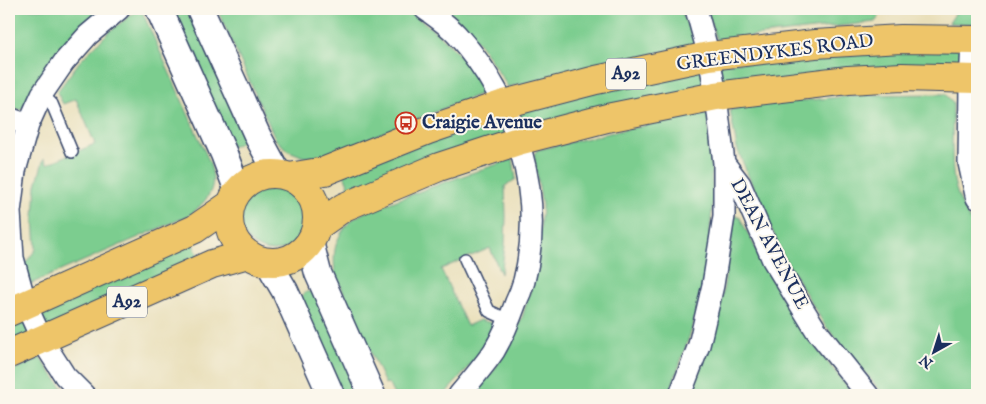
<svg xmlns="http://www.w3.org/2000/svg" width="986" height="404" font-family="'IM FELL English',serif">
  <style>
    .green { fill: #7ccd8f; stroke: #4c7e76 }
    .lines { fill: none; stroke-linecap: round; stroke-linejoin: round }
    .service-casing { stroke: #3a496c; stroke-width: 14 }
    .minor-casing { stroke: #3a496c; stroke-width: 24 }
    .tertiary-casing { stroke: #3a496c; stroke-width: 29 }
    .trunk-casing { stroke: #3a496c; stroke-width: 30 }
    .service { stroke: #fff; stroke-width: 11 }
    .minor { stroke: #fff; stroke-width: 21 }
    .tertiary { stroke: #fff; stroke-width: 26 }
    .trunk { stroke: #eec569; stroke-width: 28 }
    .labels { text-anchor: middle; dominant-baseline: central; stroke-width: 4; stroke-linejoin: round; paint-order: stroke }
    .shield { fill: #fbf7ec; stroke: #5e6b89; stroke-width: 1 }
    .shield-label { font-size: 18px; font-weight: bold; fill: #1b2f5e }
    .street-label { font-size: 19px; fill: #1b2f5e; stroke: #fbf7ec }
    .poi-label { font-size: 19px; font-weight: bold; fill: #1b2f5e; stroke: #fbf7ec; text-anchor: start }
  </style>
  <rect width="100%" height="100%" fill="#fbf7ec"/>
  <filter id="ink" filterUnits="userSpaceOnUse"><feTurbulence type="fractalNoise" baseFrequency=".02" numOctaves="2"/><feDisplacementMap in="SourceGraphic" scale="10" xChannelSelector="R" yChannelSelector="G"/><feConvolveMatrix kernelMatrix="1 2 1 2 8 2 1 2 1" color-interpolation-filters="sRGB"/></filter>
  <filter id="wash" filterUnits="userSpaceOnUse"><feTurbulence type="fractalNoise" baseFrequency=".0096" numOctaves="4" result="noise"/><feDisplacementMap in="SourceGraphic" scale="20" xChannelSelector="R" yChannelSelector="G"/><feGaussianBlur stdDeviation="1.12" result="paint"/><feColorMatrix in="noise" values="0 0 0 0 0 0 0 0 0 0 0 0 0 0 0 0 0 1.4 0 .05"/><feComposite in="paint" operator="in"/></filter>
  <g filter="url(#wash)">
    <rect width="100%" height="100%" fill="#e9dfba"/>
    <path class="green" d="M9 9H101L67 41 40 78 22 109 19 110 9 106Z
      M139 9H141L210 163C211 168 213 174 213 179 213 195 201 206 190 215L30 284 24 265 36 249 34 218 36 185 44 158 47 164 95 144 76 99 63 104 57 92 80 61 110 31Z
      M168 9H191L246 140 232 147Z
      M217 9H405L426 24 444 39 463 59 482 83 480 94 321 157H304L289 151 276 140Z
      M445 9H680L696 44 508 87 481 45Z
      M706 9H885L875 22 717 40Z
      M958 9H977V24L949 23Z
      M964 47 963 71 720 87 717 64Z
      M705 66 709 89 521 132 513 110Z
      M945 94 953 102C953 125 951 149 953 172 954 193 966 214 977 232V395H884L824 324 783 255 750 180 737 148 730 110 746 106 862 95Z
      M708 113 713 199 707 265 693 326 669 395H472L495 369 522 318 537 268 542 206 534 155 537 150 618 131Z
      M499 114 508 135 352 194 343 172Z
      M513 159 516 179 505 186 506 216 505 246 501 274 490 248 441 269 467 326 480 320 496 324 481 351 463 374 444 395H394L388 383 385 384 335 273C333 254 334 242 346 226 357 212 380 207 397 200 435 185 474 172 513 159Z
      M240 218a33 33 0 1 1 66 0a33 33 0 1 1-66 0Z
      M735 216H739L779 293 809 339 854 395H691L720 310Z
      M191 240 201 261 45 330 36 309Z
      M316 291 362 395H340L298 299 306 292Z
      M23 315 33 335 9 345V321Z
      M40 358 68 395H9V372Z"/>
  </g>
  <g filter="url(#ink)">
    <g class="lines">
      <g class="service-casing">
        <path id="service" d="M42 94 52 104 72 152
          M465 259 489 311 509 320"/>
      </g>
      <g class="minor-casing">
        <path id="minor" d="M425 9C436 17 448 25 457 35 516 101 546 195 524 281 522 288 519 296 516 302 510 319 503 336 494 351 483 367 471 381 459 395
          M972 40 970 87 969 163 976 195 977 198
          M9 118 28 125
          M724 163 740 184 773 260 816 330 868 395
          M84 395 65 376 42 340 26 305 13 258 10 212 15 171 28 125 42 94 64 62 88 35 119 9
          M680 395 699 345 713 285 724 216V163L716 96 709 56 696 9"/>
      </g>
      <g class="tertiary-casing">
        <path id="tertiary" d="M159 9 224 154 238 191
          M200 9 258 137 278 174
          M310 242 318 273 372 395
          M268 262 285 291 331 395"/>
      </g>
      <g class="trunk-casing">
        <path id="trunk" d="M229 218a44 44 0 1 1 88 0a44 44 0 1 1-88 0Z
          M289 177 325 171 428 130 504 104 596 80 709 56 815 44 901 39 977 40
          M316 227 344 207 439 167 518 141 607 118 716 96 848 80 902 77 977 79
          M9 312 195 229 231 204
          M9 354 212 264 248 254"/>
      </g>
      <use href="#service" class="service"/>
      <use href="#minor" class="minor"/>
      <use href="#tertiary" class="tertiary"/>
      <use href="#trunk" class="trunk"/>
    </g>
  </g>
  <defs>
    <g id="bus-ring" transform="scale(1.125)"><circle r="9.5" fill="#fbf7ec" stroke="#c8321e" stroke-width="1.5"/><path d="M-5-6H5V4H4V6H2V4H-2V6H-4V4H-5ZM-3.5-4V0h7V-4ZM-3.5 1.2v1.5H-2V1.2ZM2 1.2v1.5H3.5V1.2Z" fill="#c8321e"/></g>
  </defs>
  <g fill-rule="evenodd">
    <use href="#bus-ring" x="406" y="123"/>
  </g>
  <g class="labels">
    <g class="shield">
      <rect x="606" y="58.5" width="40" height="31" rx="4"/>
      <rect x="107" y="286.5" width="40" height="31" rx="4"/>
    </g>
    <g class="shield-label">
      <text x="626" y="74">A92</text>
      <text x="127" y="302">A92</text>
    </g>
    <g class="street-label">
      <text transform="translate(775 53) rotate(-7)">GREENDYKES ROAD</text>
      <text transform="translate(769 244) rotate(62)">DEAN AVENUE</text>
    </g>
    <g class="poi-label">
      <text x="422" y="123">Craigie Avenue</text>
    </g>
  </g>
  <rect width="986" height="404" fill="none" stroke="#fbf7ec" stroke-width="30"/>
  <g transform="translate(934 352) rotate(219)" stroke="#fbf7ec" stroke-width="4" paint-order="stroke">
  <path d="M0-4L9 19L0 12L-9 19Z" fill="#1b2f5e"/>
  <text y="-8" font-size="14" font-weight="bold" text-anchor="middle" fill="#1b2f5e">N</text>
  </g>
</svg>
